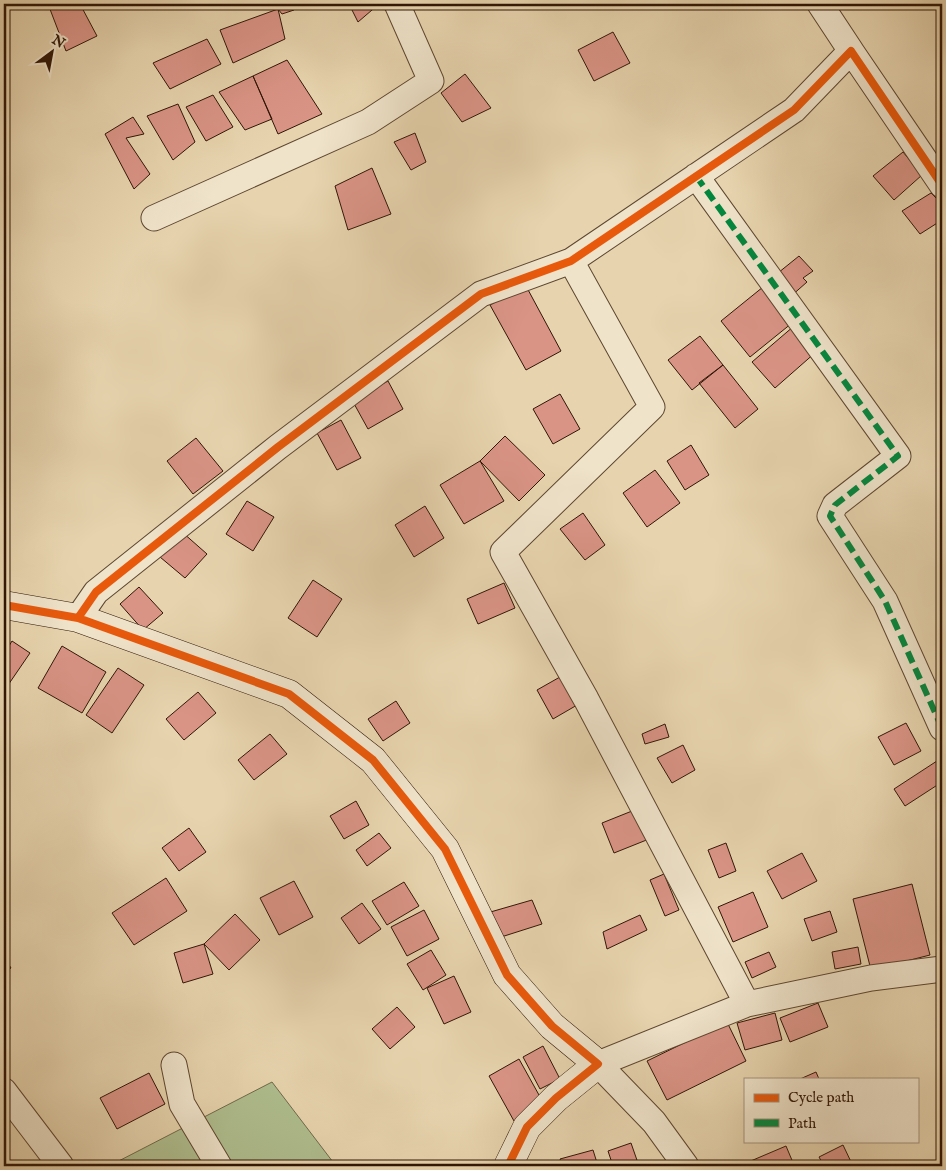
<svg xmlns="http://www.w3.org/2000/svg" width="946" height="1170" font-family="'IM FELL English',serif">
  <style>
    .green { fill: #afbe8f; stroke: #706a4a }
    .building { fill: #da9486; stroke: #301606 }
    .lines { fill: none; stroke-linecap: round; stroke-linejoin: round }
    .street-casing { stroke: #5e4630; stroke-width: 27 }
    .secondary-casing { stroke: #301606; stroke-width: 29 }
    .street { stroke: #efe3ca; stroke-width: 25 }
    .secondary { stroke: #efe3ca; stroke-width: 28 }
    .quiet { stroke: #00873e; stroke-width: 6; stroke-dasharray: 12 6; stroke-linecap: butt }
    .cycleway-casing { stroke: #efe3ca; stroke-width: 11 }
    .cycleway { stroke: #e8590c; stroke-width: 8 }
  </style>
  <rect width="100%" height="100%" fill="#e7d4ae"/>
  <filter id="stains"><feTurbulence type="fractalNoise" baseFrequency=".004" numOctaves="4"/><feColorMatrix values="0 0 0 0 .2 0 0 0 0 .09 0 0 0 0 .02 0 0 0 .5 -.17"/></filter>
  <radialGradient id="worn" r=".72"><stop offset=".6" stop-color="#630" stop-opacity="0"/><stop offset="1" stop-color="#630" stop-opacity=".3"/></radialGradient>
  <path class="green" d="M272 1082 336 1166H109Z"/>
  <path class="building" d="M48 4H80L97 36 66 51Z
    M274 4H291L294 10 282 14Z
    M349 4H379L358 22Z
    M278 9 285 39 233 63 220 30Z
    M613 32 630 63 594 81 578 50Z
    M207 39 221 64 170 89 153 63Z
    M287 60 322 114 278 134 253 76Z
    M465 74 491 108 462 122 441 93Z
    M253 76 272 119 245 130 219 92Z
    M213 95 233 127 206 141 186 107Z
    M178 104 195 142 173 160 147 116Z
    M133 117 144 134 126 138 150 174 134 189 105 134Z
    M415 133 426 162 411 170 394 142Z
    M903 152 922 175 894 200 873 176Z
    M372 168 391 214 348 230 335 186Z
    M931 193 942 204V220L920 234 902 211Z
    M799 256 813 271 803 278 807 282 790 297 773 277Z
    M526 286 561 351 526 370 490 305Z
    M763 287 792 323 750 357 721 321Z
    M794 326 816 352 775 388 752 362Z
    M700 336 723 365 692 390 668 360Z
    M723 365 758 409 735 428 699 383Z
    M388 381 403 409 368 429 352 400Z
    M560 394 580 429 553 444 533 409Z
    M341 420 361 458 337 470 317 433Z
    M505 436 545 475 519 501 480 461Z
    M196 438 223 471 193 494 167 461Z
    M691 445 709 475 685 490 667 461Z
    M480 461 504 501 464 524 440 485Z
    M655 470 680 503 647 527 623 493Z
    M247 501 274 517 253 551 226 534Z
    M425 506 444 538 414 557 395 525Z
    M583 513 605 545 585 560 560 529Z
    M182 532 207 554 185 578 160 557Z
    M313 580 342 599 317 637 288 618Z
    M504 583 515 608 478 624 467 599Z
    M139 587 163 613 143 630 120 604Z
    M12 641 30 653 4 691V654Z
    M62 646 106 672 82 713 38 688Z
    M118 668 144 685 112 733 86 715Z
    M567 673 584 701 553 719 537 690Z
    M198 692 216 713 184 740 166 719Z
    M396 701 410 723 383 741 368 719Z
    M906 723 921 751 894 765 878 737Z
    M665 724 669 737 645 744 642 734Z
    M270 734 287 754 254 780 238 760Z
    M683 745 695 770 672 783 657 758Z
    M940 759 942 762V782L905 806 894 789Z
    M356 801 369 825 344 839 330 816Z
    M637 809 649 839 614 853 602 823Z
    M189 828 206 852 179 871 162 848Z
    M379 833 391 848 367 866 356 850Z
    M726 843 736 871 719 878 708 850Z
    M802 853 817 881 782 899 767 871Z
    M664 874 679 910 665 916 650 880Z
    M166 878 187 911 134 945 112 913Z
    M294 881 313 917 279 935 260 898Z
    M404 882 419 906 387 925 372 901Z
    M912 884 930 955 871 970 853 899Z
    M753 892 768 927 733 942 718 907Z
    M532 900 542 924 498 938 487 913Z
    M362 903 381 929 359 944 341 918Z
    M424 910 439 939 407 956 391 927Z
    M830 911 837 932 812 941 804 919Z
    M235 914 260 940 229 970 204 944Z
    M640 915 647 930 607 949 603 932Z
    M204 944 213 974 183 983 174 953Z
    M858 947 861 964 835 969 832 952Z
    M431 950 446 975 423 990 407 964Z
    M769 952 776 967 752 978 745 962Z
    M4 957 11 968 4 972Z
    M454 976 471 1012 444 1024 427 988Z
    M818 1003 828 1027 790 1042 780 1018Z
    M397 1007 415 1027 390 1049 372 1029Z
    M775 1013 782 1040 745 1050 737 1023Z
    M727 1022 746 1061 667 1100 647 1061Z
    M543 1046 560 1079 540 1089 523 1057Z
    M519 1059 544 1104 514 1121 489 1076Z
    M816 1072 819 1079H800Z
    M149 1073 165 1104 117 1129 100 1098Z
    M631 1143 639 1166H613L608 1151Z
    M843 1145 853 1166H824L819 1157Z
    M786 1146 794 1165 739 1166Z
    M593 1150 598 1166H563L560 1159Z"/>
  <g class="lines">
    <g class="street-casing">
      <path id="street" d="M820 4 851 51
        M696 176 898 456 835 505 830 516 885 601 942 728
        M154 218 368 122 431 81 397 4
        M571 261 652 407 503 552 586 699 747 1004
        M78 618 96 592 278 447 481 294 571 261 794 110 851 51 942 185
        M174 1065 182 1104 219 1166
        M4 1091 61 1166
        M686 1166 654 1122 598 1064 747 1004 871 978 942 969"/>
    </g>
    <g class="secondary-casing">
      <path id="secondary" d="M4 605 78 618 289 694 373 760 445 849 507 975 552 1026 598 1064 556 1098 527 1127 508 1166"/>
    </g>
    <use href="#street" class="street"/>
    <use href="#secondary" class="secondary"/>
    <path class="quiet" d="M696 176 898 456 835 505 830 516 885 601 942 728"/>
    <g class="cycleway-casing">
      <path id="cycleway" d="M4 605 78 618 289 694 373 760 445 849 507 975 552 1026 598 1064 556 1098 527 1127 508 1166
        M78 618 96 592 278 447 481 294 571 261 794 110 851 51 942 185"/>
    </g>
    <use href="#cycleway" class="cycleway"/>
  </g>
  <rect width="946" height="1170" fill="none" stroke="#e7d4ae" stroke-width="20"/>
  <rect x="5" y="5" width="936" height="1160" fill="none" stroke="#301606" stroke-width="2.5"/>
  <rect x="10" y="10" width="926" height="1150" fill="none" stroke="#301606"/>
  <rect x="744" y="1078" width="175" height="65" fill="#efe3ca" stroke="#a3917c"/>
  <rect x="754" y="1094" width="25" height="8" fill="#e8590c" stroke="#a3917c"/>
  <text x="788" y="1102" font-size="15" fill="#301606">Cycle path</text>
  <rect x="754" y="1119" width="25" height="8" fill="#00873e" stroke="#a3917c"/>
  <text x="788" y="1128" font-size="15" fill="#301606">Path</text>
  <g transform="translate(52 52) rotate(32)" stroke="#efe3ca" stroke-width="4" paint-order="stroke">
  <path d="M0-4L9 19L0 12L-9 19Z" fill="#301606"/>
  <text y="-8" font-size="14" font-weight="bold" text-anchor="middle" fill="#301606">N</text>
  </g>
  <rect width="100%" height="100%" filter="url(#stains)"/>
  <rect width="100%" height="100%" fill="url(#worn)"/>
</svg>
